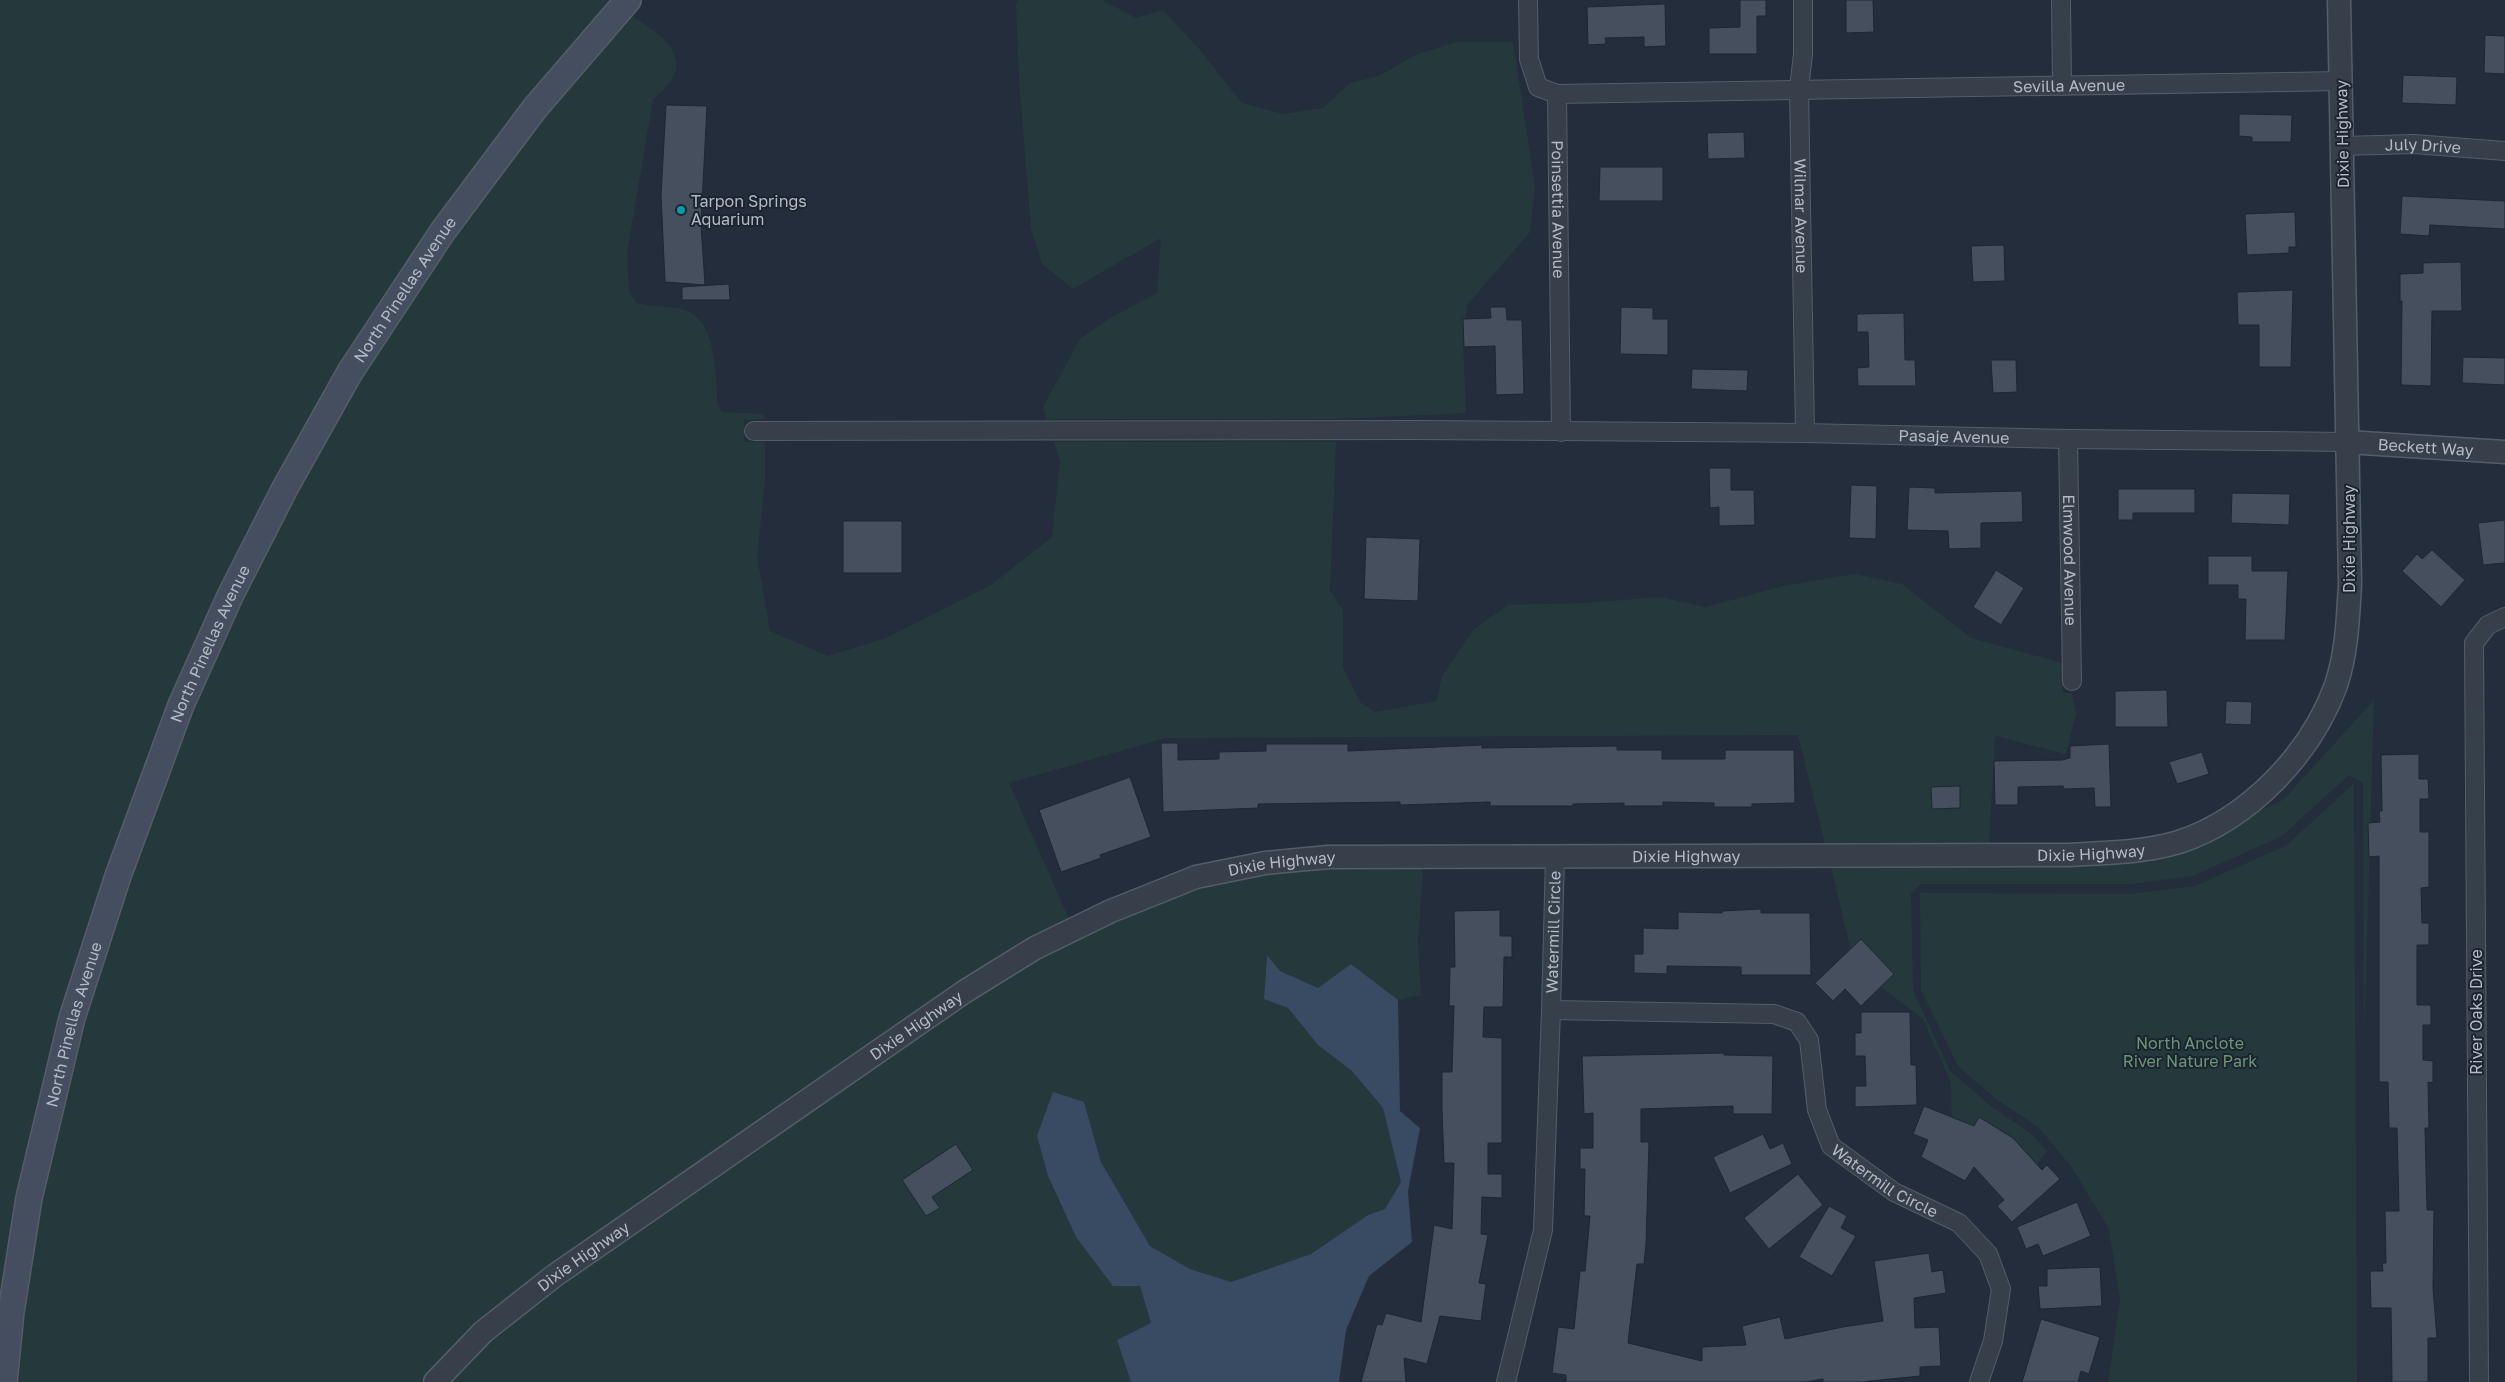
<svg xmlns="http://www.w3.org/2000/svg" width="2505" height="1382" font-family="'Golos Text',sans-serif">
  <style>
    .green { fill: #25393c }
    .water { fill: #394a63 }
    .building { fill: #454f5e; stroke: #1e2632 }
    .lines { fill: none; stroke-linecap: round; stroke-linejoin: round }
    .minor-casing { stroke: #555d69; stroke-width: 20 }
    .tertiary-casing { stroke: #555d69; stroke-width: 25 }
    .secondary-casing { stroke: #555d69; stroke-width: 28 }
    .minor { stroke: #373f4b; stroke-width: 18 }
    .tertiary { stroke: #373f4b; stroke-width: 22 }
    .secondary { stroke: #454e5e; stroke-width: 25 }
    .culture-dot { fill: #0f9aa8; stroke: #1c2430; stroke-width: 2 }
    .labels { text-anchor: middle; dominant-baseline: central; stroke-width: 4; stroke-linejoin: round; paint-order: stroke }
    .street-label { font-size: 16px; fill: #b3bac6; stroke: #1c2430 }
    .poi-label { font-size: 16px; fill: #b3bac6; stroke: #1c2430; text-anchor: start }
    .park-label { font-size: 16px; fill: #6b9775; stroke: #1c2430 }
  </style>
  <rect width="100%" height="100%" fill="#242d3b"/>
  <path class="green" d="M0 0H607L612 3 435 224 172 701 0 1319Z
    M1019 0H1102L1136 18 1163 10 1200 50 1242 103 1283 114 1323 108 1350 83 1379 76 1415 55 1456 42H1513L1535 186 1530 232 1467 305 1463 340 1466 413 1337 419H1047L1043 407 1080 339 1110 318 1157 293 1161 238 1073 289 1042 264 1031 229 1019 78 1016 4Z
    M630 15C666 37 701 62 653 99L627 253 629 290 636 303C652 307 670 306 685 310 718 320 715 379 718 406L722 412 764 414V419L744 420V442H765V480L757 557 770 631 828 656 886 638 991 585 1052 537 1060 461 1054 442H1336L1330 590 1343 610V667L1360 702 1375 712 1437 701 1442 676 1473 630 1508 605 1586 603 1659 597 1706 607 1783 586 1855 574 1902 584 1971 638 2062 663 2063 693H2072L2076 714 2066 754 1995 736 1989 844H1825L1798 735 1166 738 1009 783 1069 919 1030 938 958 982 548 1267 476 1324 420 1382H13L38 1201 82 1022 127 881 190 710 239 601 294 494 358 379 451 238 543 116Z
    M2374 700 2364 1043 2363 783 2349 775 2282 836 2193 876 2130 884H1920L1911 894 1913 990 1950 1071 1992 1107 2033 1135 2047 1151 2007 1203 1952 1140 1951 1083 1923 1019 1855 967 1831 867H2075L2154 859 2182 852 2219 836 2251 815 2283 800Z
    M2354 783 2357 1382H2108L2120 1300 2109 1229 2071 1166 2038 1127 1996 1099 1958 1066 1921 990 1920 893 2130 894 2195 886 2287 845Z
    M1328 868H1423L1418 943 1421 995 1398 1000 1351 964 1318 988 1280 971 1267 956 1264 998 1288 1008 1318 1045 1352 1071 1383 1108 1401 1182 1385 1209 1368 1215 1311 1254 1231 1282 1190 1269 1150 1246 1101 1162 1084 1102 1037 1136 1048 1176 1076 1237 1140 1286 1151 1323 1117 1340 1131 1382H450L490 1341 559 1286 969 1002 1039 958 1115 922 1166 901 1203 888 1270 874Z"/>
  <path class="water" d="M1267 955 1280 971 1318 988 1351 964 1398 1000 1400 1111 1420 1128 1408 1191 1412 1242 1369 1276 1346 1330 1339 1382H1131L1117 1340 1151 1323 1140 1286H1113L1076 1237 1048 1176 1037 1136 1053 1092 1084 1102 1101 1162 1150 1246 1190 1269 1231 1282 1311 1254 1368 1215 1385 1209 1401 1182 1383 1108 1352 1071 1318 1045 1288 1008 1264 999Z"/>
  <path class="building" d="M1740 0H1766V16H1757V54H1709V28L1740 27Z
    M1846 0H1873L1874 32 1846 33Z
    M1665 4 1666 46 1644 47V37L1605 38 1606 44 1588 45 1587 7Z
    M2485 35 2505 36V74L2484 73Z
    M2403 75 2457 77 2456 105 2402 103Z
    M666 105 707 106 701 224 705 285 665 282 661 195Z
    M2239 114 2292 115 2291 142H2252V137L2239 136Z
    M1744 132 1745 158 1708 159 1707 133Z
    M1600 167H1663V201H1599Z
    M2402 196 2505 201V229L2430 225 2429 236 2400 234Z
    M2295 212 2296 247H2289V253L2247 255 2245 214Z
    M2004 245 2005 281 1973 282 1971 246Z
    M2461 262 2462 311H2432L2431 386 2401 385 2402 301H2400V274L2423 273V263Z
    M729 284 730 300H682V287Z
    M2293 290 2291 367H2259V325H2238L2237 292Z
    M1490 307H1506L1507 320H1522L1524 394 1496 395 1495 346 1464 347 1463 319 1491 318Z
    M1621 307 1653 308V319H1668V355L1620 354Z
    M1904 313 1905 360H1915L1916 386H1858L1857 368 1869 367 1868 332H1857V314Z
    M2463 357 2505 358V385L2462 383Z
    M1991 360H2016L2017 392 1993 393Z
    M1692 369 1748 370 1747 391 1691 389Z
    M1709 468H1731V490H1754L1755 525 1719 526V507L1710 508Z
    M1851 485 1877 486 1876 539 1849 538Z
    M1909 487 1935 488V493L2022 491 2023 522 1981 523V548L1949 549 1948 531 1907 530Z
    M2118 489H2195V513H2133V520H2118Z
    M2232 493 2290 494 2289 525 2231 523Z
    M2505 520V563L2483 565 2478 523Z
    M843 521H902V573H843Z
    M1366 537 1420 539 1418 601 1364 599Z
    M2432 550 2465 580 2441 607 2402 571 2417 554 2422 559Z
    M2208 556H2252V571H2288L2285 640H2245L2246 599H2238V585H2208Z
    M1996 570 2024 588 2001 625 1973 607Z
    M2167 690 2168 727H2115V691Z
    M2226 701 2252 702 2251 725 2225 724Z
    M1161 743H1178V760L1219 759V752L1266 751V744H1348V751L1482 745V748L1617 746V750H1662V759H1725V750H1794L1795 803 1752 804V807H1714V803L1663 802V806H1624V803L1573 804V806H1490V802L1400 805V802L1258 804V808L1163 812Z
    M2109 744 2111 807H2095L2094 788 2064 789 2063 786 2018 787V805H1995L1994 761 2062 760 2070 758V746Z
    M2202 752 2209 774 2177 784 2169 762Z
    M2419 754V779H2428L2429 799H2420V832H2429V887L2421 888 2422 923H2429V945H2417V1005H2431V1025H2423V1060L2433 1061V1083L2428 1082 2429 1128H2425L2427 1210H2434L2433 1288 2437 1338H2428V1382H2392L2391 1308H2371L2370 1271H2383L2382 1263H2386L2385 1211H2399L2397 1128H2389L2388 1082H2379V856L2369 857 2368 823 2380 822 2379 811H2382L2381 755Z
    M1130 777 1151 837 1100 855 1101 858 1061 872 1039 810Z
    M1960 786V808L1932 809 1931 787Z
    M1761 909V913H1810L1811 975H1741V967L1667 966V974L1634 973V954H1643V928L1678 929V912L1722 913V911Z
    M1500 910V936H1512V957H1504L1503 1007H1484L1483 1037 1502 1038V1143H1488V1174H1502V1198L1482 1197 1481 1234 1488 1235 1479 1283 1486 1284 1481 1321 1440 1316 1427 1364 1404 1358 1406 1382H1361L1377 1324 1382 1325 1386 1313 1421 1322 1434 1225 1452 1229 1454 1163H1444L1442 1110V1072H1452L1454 1006H1449L1450 967H1455L1454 911Z
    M1861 939 1894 974 1861 1006 1845 989 1833 1001 1815 983Z
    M1861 1012H1910L1911 1065H1916L1917 1105 1855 1107V1086H1866L1865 1056H1855V1033H1861Z
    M1724 1053V1055L1773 1056 1772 1114H1733V1106L1641 1109V1142H1649L1646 1244 1644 1264H1637L1628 1343 1702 1361V1347L1746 1345 1742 1326 1780 1317 1785 1339 1843 1327 1883 1321 1874 1261 1929 1253 1932 1272 1943 1270 1946 1293 1914 1298 1915 1328 1939 1327 1941 1366 1920 1367V1376L1861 1382H1823V1379L1806 1382H1566V1375L1552 1373 1558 1327 1574 1329 1580 1271H1585L1590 1216H1584L1585 1169H1580V1148H1593V1113L1584 1114 1582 1056Z
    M1924 1106 1974 1126 1979 1117 2013 1138 2042 1170 2047 1165 2060 1179 2012 1222 1997 1206 2004 1200 1974 1167 1965 1181 1921 1157 1928 1140 1913 1134Z
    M1763 1134 1770 1149 1783 1143 1792 1164 1730 1193 1713 1157Z
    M956 1144 973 1170 932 1197 940 1208 926 1216 902 1180Z
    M1798 1174 1823 1205 1769 1249 1744 1218Z
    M2077 1202 2091 1236 2043 1256 2038 1244 2026 1249 2017 1227Z
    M1829 1206 1847 1216 1841 1228 1856 1236 1832 1276 1799 1257Z
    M2100 1267 2102 1306 2040 1309 2038 1286H2047V1269Z
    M2041 1319 2100 1337 2089 1374 2081 1371 2078 1382H2022Z"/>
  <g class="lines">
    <g class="minor-casing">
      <g id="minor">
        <path id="s1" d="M1528 0 1529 59 1538 87 1557 94 1561 432"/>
        <path id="s2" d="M1803 0V54L1799 89 1805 433"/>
        <path d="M2061 0 2062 86"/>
        <path id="s3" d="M1557 94 2341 81"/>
        <path id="s4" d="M2342 146 2414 144 2505 151"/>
        <path id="s5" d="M754 431 1413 430 1805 433 2068 439 2347 442"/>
        <path id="s6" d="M2068 439 2072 681"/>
        <path id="s7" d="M1551 1010 1555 856"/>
        <path id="s8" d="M1506 1382 1543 1230 1551 1010 1774 1014 1797 1022 1809 1040 1817 1110 1831 1146 1894 1192 1959 1223 1988 1254 2001 1289 1993 1341 1979 1382"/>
        <path d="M2479 1382 2474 643 2488 625 2505 617"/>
      </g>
    </g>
    <g class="tertiary-casing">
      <g id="tertiary">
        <path id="s9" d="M2347 442 2505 452"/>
        <path id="s10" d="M435 1382 483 1332 554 1276 964 992 1035 948 1111 911 1196 877 1265 863 1328 857 2065 855C2103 853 2142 853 2179 842 2249 819 2311 754 2336 685 2347 652 2348 618 2350 584L2339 0"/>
      </g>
    </g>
    <g class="secondary-casing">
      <g id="secondary">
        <path id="s11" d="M4 1382 11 1312 29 1198 72 1018 118 876 181 705 230 596 285 488 350 372 443 231 535 108 628 0"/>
      </g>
    </g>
    <use href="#minor" class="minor"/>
    <use href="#tertiary" class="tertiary"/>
    <use href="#secondary" class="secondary"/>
  </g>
  <circle class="culture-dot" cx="681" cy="210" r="5"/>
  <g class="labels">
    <g class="street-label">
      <text stroke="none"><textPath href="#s3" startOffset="512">Sevilla Avenue</textPath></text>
      <text transform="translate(2342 134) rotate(-91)">Dixie Highway</text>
      <text stroke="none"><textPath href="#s4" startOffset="81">July Drive</textPath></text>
      <text stroke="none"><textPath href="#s1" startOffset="224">Poinsettia Avenue</textPath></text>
      <text stroke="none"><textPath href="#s2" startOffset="216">Wilmar Avenue</textPath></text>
      <text stroke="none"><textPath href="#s11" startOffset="1175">North Pinellas Avenue</textPath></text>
      <text stroke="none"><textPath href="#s5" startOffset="1200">Pasaje Avenue</textPath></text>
      <text stroke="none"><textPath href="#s9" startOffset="79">Beckett Way</textPath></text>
      <text transform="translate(2349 539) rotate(-90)">Dixie Highway</text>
      <text stroke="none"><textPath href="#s6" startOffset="121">Elmwood Avenue</textPath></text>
      <text stroke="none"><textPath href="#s11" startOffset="770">North Pinellas Avenue</textPath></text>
      <text stroke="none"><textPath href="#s10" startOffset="1815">Dixie Highway</textPath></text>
      <text stroke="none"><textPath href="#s10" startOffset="1410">Dixie Highway</textPath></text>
      <text stroke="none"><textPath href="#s10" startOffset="1005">Dixie Highway</textPath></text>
      <text stroke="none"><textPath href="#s7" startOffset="78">Watermill Circle</textPath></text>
      <text transform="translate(2476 1012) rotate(-90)">River Oaks Drive</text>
      <text stroke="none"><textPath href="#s11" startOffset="365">North Pinellas Avenue</textPath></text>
      <text stroke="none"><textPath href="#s10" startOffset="600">Dixie Highway</textPath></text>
      <text stroke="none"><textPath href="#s8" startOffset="819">Watermill Circle</textPath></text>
      <text stroke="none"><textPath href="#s10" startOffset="195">Dixie Highway</textPath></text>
    </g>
    <g class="poi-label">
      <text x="691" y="201">Tarpon Springs<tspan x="691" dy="18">Aquarium</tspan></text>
    </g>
    <g class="park-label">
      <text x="2190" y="1043">North Anclote<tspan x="2190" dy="18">River Nature Park</tspan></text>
    </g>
  </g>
</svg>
